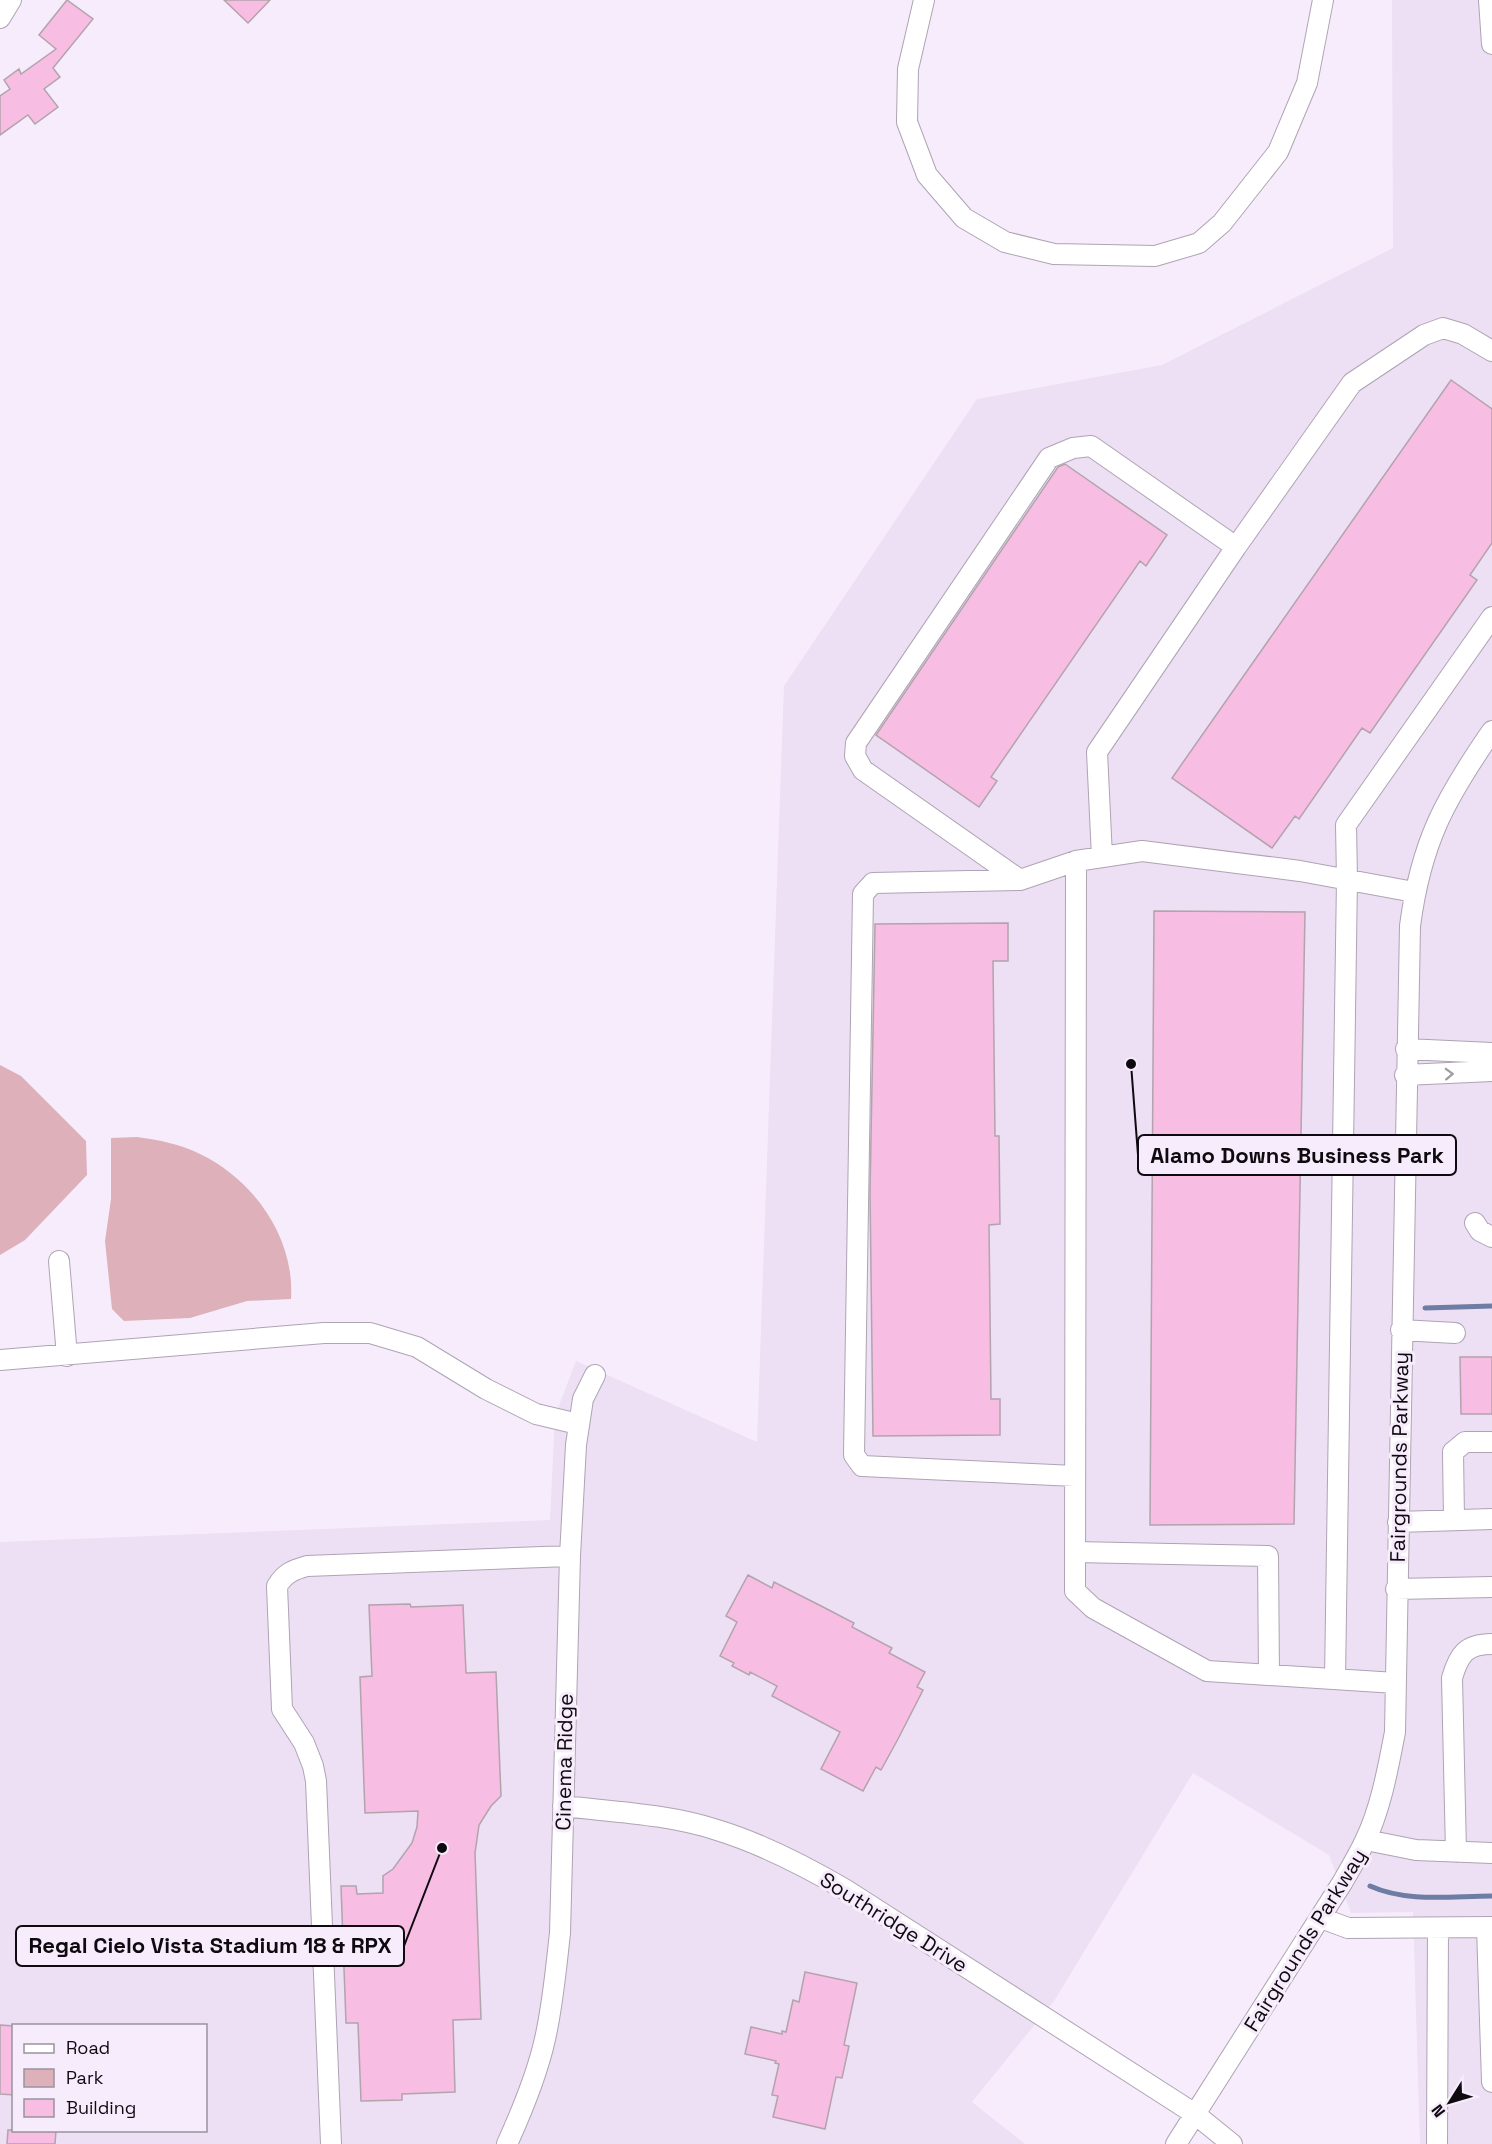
<svg xmlns="http://www.w3.org/2000/svg" width="1492" height="2144" font-family="'Space Grotesk',sans-serif">
  <style>
    .built { fill: #eddff4; fill-rule: evenodd }
    .green { fill: #ddb0ba }
    .lines { fill: none; stroke-linecap: round; stroke-linejoin: round }
    .stream { stroke: #6e7da4; stroke-width: 5 }
    .building { fill: #f7bde2; stroke: #b3a3ad; stroke-width: 1.5 }
    .minor-casing { stroke: #aea4b3; stroke-width: 22 }
    .minor { stroke: #fff; stroke-width: 20 }
    .oneway { stroke: #9f9d9f }
    .labels { text-anchor: middle; dominant-baseline: central; stroke-width: 6; stroke-linejoin: round; paint-order: stroke }
    .street-label { font-size: 21px; fill: #0e0a0f; stroke: #f7ecfc }
    .leader { fill: none; stroke: #0e0a0f; stroke-width: 2 }
    .callout-dot { fill: #0e0a0f; stroke: #f7ecfc; stroke-width: 2 }
    .callout { fill: #f7ecfc; stroke: #0e0a0f; stroke-width: 2 }
    .callout-label { font-size: 22px; text-anchor: middle; font-weight: bold; fill: #0e0a0f }
  </style>
  <rect width="100%" height="100%" fill="#f7ecfc"/>
  <path class="built" d="M1392 0H1492V2144H1420L1413 1912 1351 1913 1329 1855 1193 1773 1054 2001 972 2102 1025 2144H0V1542L550 1520 555 1416 576 1361 757 1442 784 686 977 399 1162 365 1393 248ZM14 2026H206V2130H14Z"/>
  <path class="green" d="M0 1065 21 1076 86 1141 87 1175 25 1240 0 1255Z
    M137 1137C159 1140 180 1144 200 1154 254 1180 295 1238 291 1299L247 1301 190 1318 124 1321 112 1309 105 1241 111 1199V1138Z"/>
  <g class="lines">
    <path class="stream" d="M1425 1308 1492 1306
      M1370 1886C1408 1903 1451 1896 1492 1896"/>
  </g>
  <path class="building" d="M67 0 93 19 53 68 60 77 44 89 58 107 35 124 28 115 0 135V96L10 89 4 80 19 69 21 74 56 49 39 35Z
    M224 0H270L248 23Z
    M1451 380 1492 409V543L1470 575 1477 580 1370 733 1362 728 1299 819 1295 816 1272 848 1172 778Z
    M1065 464 1167 535 1146 566 1140 561 991 777 997 781 979 807 876 735 1058 467Z
    M1154 911 1305 912 1294 1524 1150 1525Z
    M1008 923V961H993L995 1136H999L1000 1224 989 1225 991 1399H1000V1435L873 1436 870 1191 875 924Z
    M1460 1357H1492V1414H1461Z
    M748 1575 772 1588 774 1582 825 1608 854 1623 852 1627 892 1648 889 1653 925 1672 917 1687 923 1690 898 1739 881 1770 876 1767 863 1791 821 1769 840 1732 772 1696 777 1686 750 1672 749 1675 732 1666 734 1663 720 1656 737 1622 726 1616Z
    M410 1604 411 1607 463 1605 466 1673 496 1672 501 1796 491 1806 479 1825 475 1853 481 2019 453 2020 455 2092 402 2094V2100L361 2101 358 2023H346L341 1886H356L357 1894 383 1893V1876L393 1869 412 1843 417 1827 418 1811 365 1813 360 1677 372 1676 369 1605Z
    M805 1972 857 1983 844 2045 849 2046 842 2078 836 2077 825 2129 773 2117 778 2096 772 2095 779 2064 775 2063 776 2061 745 2054 751 2027 782 2034V2031L786 2032 793 2000 799 2002Z
    M0 2025 14 2026V2095L0 2094Z
    M8 2130H56L55 2144H7Z"/>
  <g class="lines">
    <g class="minor-casing">
      <path id="minor" d="M924 0 908 69 907 122 927 175 964 218 1005 242 1054 254 1155 256 1199 243 1222 223 1278 152 1307 83 1323 0
        M1489 0 1492 44
        M0 18 11 0
        M1102 857 1097 752 1236 547
        M1076 861 1020 880 863 770 855 756 856 743 1049 458 1073 448 1091 446 1236 547 1352 383 1424 335 1443 328 1463 334 1492 351
        M1020 880 873 883 863 894 854 1455 862 1466 1075 1476
        M1406 1049 1492 1053
        M1405 1075 1492 1071
        M1475 1223 1480 1231 1492 1237
        M59 1261 67 1356
        M1401 1330 1455 1333
        M0 1360 324 1333H370L417 1347 486 1389 536 1414 578 1424
        M1454 1520 1453 1452 1465 1442H1492
        M1398 1522 1492 1519
        M1075 1552 1268 1556 1269 1675
        M1396 1589 1492 1587
        M1335 1679 1347 879 1346 825 1492 617
        M1396 1683 1207 1671 1093 1608 1075 1591 1076 861 1142 851 1300 871 1414 892
        M563 1806C614 1812 668 1814 717 1830 763 1844 805 1866 846 1890L1195 2114 1232 2144
        M1366 1840 1416 1850 1492 1853
        M1456 1852 1452 1678C1459 1654 1466 1644 1492 1644
        M1321 1918 1348 1928 1492 1927
        M1487 1927 1492 2082
        M331 2144 316 1781 313 1766 304 1743 282 1709 277 1586C285 1573 293 1570 307 1566L570 1556
        M507 2144C522 2111 537 2075 545 2039 553 2004 556 1968 560 1933L570 1556 576 1445 583 1399 595 1375
        M1176 2144 1342 1883C1350 1869 1358 1856 1365 1841 1381 1808 1388 1768 1395 1732L1410 926C1421 842 1445 799 1492 731
        M1437 2144 1438 1928"/>
    </g>
    <use href="#minor" class="minor"/>
  </g>
  <defs><path id="oneway-chevron" d="M-2-3.5L2.5 0L-2 3.5" fill="none" stroke-width="1.6" stroke-linecap="round" stroke-linejoin="round" transform="scale(1.5)"/></defs>
  <use class="oneway" href="#oneway-chevron" transform="translate(1449 1074) rotate(-2)"/>
  <g class="labels">
    <g class="street-label">
      <text transform="translate(1399 1457) rotate(-89)">Fairgrounds Parkway</text>
      <text transform="translate(564 1762) rotate(-89)">Cinema Ridge</text>
      <text transform="translate(894 1922) rotate(32)">Southridge Drive</text>
      <text transform="translate(1305 1940) rotate(-58)">Fairgrounds Parkway</text>
    </g>
  </g>
  <path class="leader" d="M1131 1064L1138 1155M442 1848L404 1946"/>
  <g class="callout-dot">
    <circle cx="1131" cy="1064" r="6"/>
    <circle cx="442" cy="1848" r="6"/>
  </g>
  <g class="callout">
    <rect x="1138" y="1135" width="318" height="40" rx="6"/>
    <rect x="16" y="1926" width="388" height="40" rx="6"/>
  </g>
  <g class="callout-label">
    <text x="1297" y="1163">Alamo Downs Business Park</text>
    <text x="210" y="1953">Regal Cielo Vista Stadium 18 &amp; RPX</text>
  </g>
  <rect x="12" y="2024" width="195" height="108" fill="#f7ecfc" stroke="#9a929d" stroke-width="1.5"/>
  <rect x="24" y="2044" width="30" height="9" fill="#ffffff" stroke="#9a929d" stroke-width="1.5"/>
  <text x="66" y="2054" font-size="18" fill="#0e0a0f">Road</text>
  <rect x="24" y="2069" width="30" height="18" fill="#ddb0ba" stroke="#9a929d" stroke-width="1.5"/>
  <text x="66" y="2084" font-size="18" fill="#0e0a0f">Park</text>
  <rect x="24" y="2099" width="30" height="18" fill="#f7bde2" stroke="#9a929d" stroke-width="1.5"/>
  <text x="66" y="2114" font-size="18" fill="#0e0a0f">Building</text>
  <g transform="translate(1450 2102) rotate(233)" stroke="#f7ecfc" stroke-width="4.5" paint-order="stroke">
  <path d="M0-4.5L10 22L0 15L-10 22Z" fill="#0e0a0f"/>
  <text y="-9" font-size="16" font-weight="bold" text-anchor="middle" fill="#0e0a0f">N</text>
  </g>
</svg>
